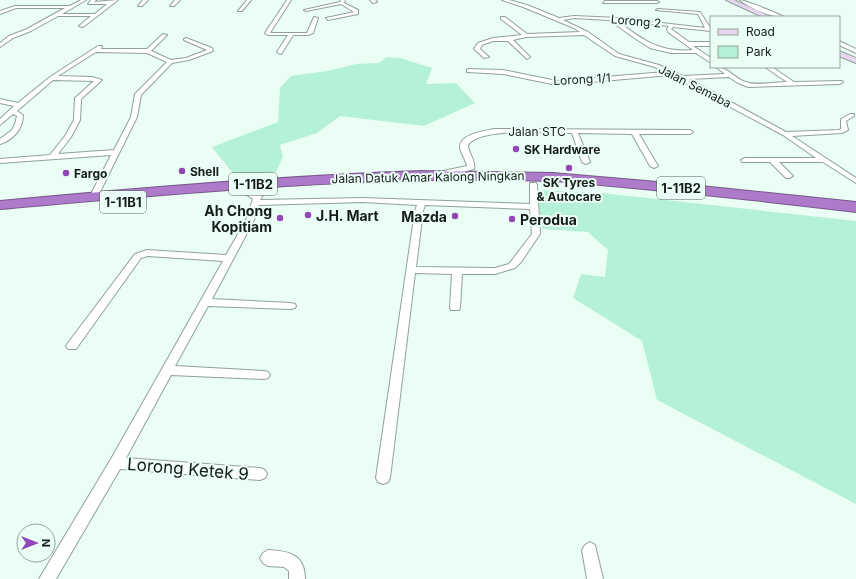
<svg xmlns="http://www.w3.org/2000/svg" width="856" height="579" font-family="Inter,sans-serif">
  <style>
    .green { fill: #b4f1d7 }
    .lines { fill: none; stroke-linecap: round; stroke-linejoin: round }
    .street-casing { stroke: #8fa199; stroke-width: 2 }
    .secondary-casing { stroke: #8fa199; stroke-width: 2 }
    .highway-casing { stroke: #785a8b; stroke-width: 2 }
    .street { fill: #fff; fill-rule: evenodd }
    .secondary { fill: #e6d7ef; fill-rule: evenodd }
    .highway { fill: #ad7bc9; fill-rule: evenodd }
    .poi-dot { fill: #9246b8; stroke: #ebfef5; stroke-width: 1.5 }
    .labels { text-anchor: middle; dominant-baseline: central; stroke-width: 4; stroke-linejoin: round; paint-order: stroke }
    .far-street-label { font-size: 12px; fill: #151c19; stroke: #ebfef5 }
    .far-poi-label { font-size: 12px; font-weight: bold; fill: #151c19; stroke: #ebfef5; text-anchor: start }
    .shield { fill: #ebfef5; stroke: #55605b; stroke-width: 1 }
    .shield-label { font-size: 13px; font-weight: bold; fill: #151c19 }
    .poi-label { font-size: 14px; font-weight: bold; fill: #151c19; stroke: #ebfef5; text-anchor: end }
    .near-street-label { font-size: 17px; fill: #151c19; stroke: #ebfef5 }
  </style>
  <rect width="100%" height="100%" fill="#ebfef5"/>
  <path class="green" d="M387 57 400 58 432 68 426 84 456 83 475 103 424 126 340 116 317 133 280 145 283 157 276 172 235 176 212 147 278 122 280 88 291 76 327 71 356 64 379 63Z
    M537 190 602 193 856 221V504L657 400 642 341 573 298 581 274 605 277 608 250 588 232 542 229Z"/>
  <g class="lines">
    <g class="street-casing">
      <path id="street" d="M81 0H86L62 14H95L107 4H88L91 0H96L94 2 118 0 83 27 79 26 91 16H58L31 31 13 38 0 47V43L9 36 27 29 65 8H16L0 14V11L15 6H70Z
        M143 0H148L142 6H138Z
        M175 0H180L174 6H170Z
        M247 0H251L242 11H238Z
        M287 0H291L270 33H307L314 17 318 18 313 33 308 35H293L282 53 280 54 277 52 288 35H268L265 33Z
        M341 0H345L344 3 358 10V14L328 20 326 18 354 12 341 4 306 11 304 10 340 2Z
        M370 0H375L377 2 373 3Z
        M502 0H509L527 5 559 18 574 16 619 18 705 28 698 14 656 10 658 9 700 12 711 29V31L673 27 671 29 689 42H711V46H693L711 58V63L696 53H671L650 48 636 39 609 20 574 18 563 20 588 32 619 54 659 65 683 76 725 74 716 67C728 67 735 79 746 82 756 86 776 82 787 82L765 67H772L794 82 842 81 843 82 840 84 748 87 738 83 729 77 689 79 786 132 839 130 841 129V119L850 114H854V116L846 121 848 130 842 133 792 136 856 178V183L823 162H779L793 176 789 178H786L770 162H742L741 160 745 158H816L783 135 670 75 557 85 503 74 467 72V70L469 69 503 70 557 81 665 72 655 67 615 56 584 35 526 37 513 40 530 57 527 59 508 41H493L482 45 480 49 489 57 484 58 474 49 478 43 493 38 522 35 501 19V17H505L527 34 580 32 574 28 523 7ZM616 20 669 26 667 29 668 32 693 50C658 53 642 39 616 20Z
        M740 0C744 0 780 14 784 17 770 17 751 9 740 0Z
        M605 1H657L659 2 657 3H603Z
        M163 34 167 35 151 51 171 60 186 58 207 50 184 40V39L186 38 212 48 213 51 189 60 172 63 141 95 137 117 97 198H91L90 196 111 155 0 163V159L50 155 65 136 74 120 75 98 94 81 53 80 17 111 23 115C23 129 13 140 0 144V139L12 130 15 124 17 116 13 114 0 125V119L14 106 0 103V99L18 103 50 77 98 46H102L101 49H147ZM96 52 147 53 167 62 135 94 131 117 114 150 58 154 71 137 80 120 81 99 102 80 92 77 58 76Z
        M839 41 856 49V53L839 45Z
        M494 129 690 130 693 132 690 134H639L658 166 654 168 650 166 632 134 578 133 590 162 586 164 582 162 572 133C550 133 480 127 468 145 468 153 476 160 474 169L460 173 443 175V171L467 166C466 160 461 154 460 148 459 134 484 131 494 129Z
        M530 183H536L537 185 540 234 521 262 515 268 495 274H462L460 308 459 310H451L450 308 452 274 415 273 390 478 388 482 383 484 378 482 376 478 415 211 417 205 363 202 259 205 254 220 212 299 291 303 295 304 296 306 295 308 291 309 208 306 175 366 264 371 268 372 270 375 268 378 264 379 171 375 126 458 260 468 265 470 267 474 265 478 260 480 120 469 56 579H39L111 459 223 261 148 256 141 258 76 349H68L66 346 68 343 135 254 147 250 226 255 246 220 253 199 241 191 245 189 256 194 259 188H265L266 190 260 200 363 198 530 204ZM425 205 530 209 532 234 509 264 495 268 416 267 423 211Z
        M590 542 595 545 603 579H587L582 550 585 545Z
        M268 550C290 551 305 555 305 579H289V571L284 567 268 566 263 563 260 558 263 553Z"/>
    </g>
    <g class="secondary-casing">
      <path id="secondary" d="M726 0H734L771 17H763Z
        M839 51 856 58V63L839 56Z"/>
    </g>
    <g class="highway-casing">
      <path id="highway" d="M420 171 553 173 681 184 856 202V212C782 203 707 195 633 188 606 186 578 182 551 181 367 175 183 193 0 209V201C140 188 280 176 420 171Z"/>
    </g>
    <use href="#street" class="street"/>
    <use href="#secondary" class="secondary"/>
    <use href="#highway" class="highway"/>
  </g>
  <g class="poi-dot">
    <circle cx="516" cy="149" r="4"/>
    <circle cx="569" cy="168" r="4"/>
    <circle cx="182" cy="171" r="4"/>
    <circle cx="66" cy="173" r="4"/>
    <circle cx="308" cy="215" r="4"/>
    <circle cx="455" cy="216" r="4"/>
    <circle cx="280" cy="218" r="4"/>
    <circle cx="512" cy="219" r="4"/>
  </g>
  <g class="labels">
    <g class="far-street-label">
      <text transform="translate(636 21) rotate(5)">Lorong 2</text>
      <text transform="translate(582 79) rotate(-3)">Lorong 1/1</text>
      <text transform="translate(695 86) rotate(27)">Jalan Semaba</text>
      <text x="537" y="131">Jalan STC</text>
      <text transform="translate(428 177) rotate(-1)">Jalan Datuk Amar Kalong Ningkan</text>
    </g>
    <g class="far-poi-label">
      <text x="524" y="149">SK Hardware</text>
      <text x="190" y="171">Shell</text>
      <text x="74" y="173">Fargo</text>
      <text x="569" y="182" text-anchor="middle">SK Tyres<tspan x="569" dy="14">&amp; Autocare</tspan></text>
    </g>
    <g class="shield">
      <rect x="229" y="173" width="48" height="22" rx="3"/>
      <rect x="657" y="177" width="48" height="22" rx="3"/>
      <rect x="100" y="191" width="46" height="22" rx="3"/>
    </g>
    <g class="shield-label">
      <text x="253" y="184">1-11B2</text>
      <text x="681" y="188">1-11B2</text>
      <text x="123" y="202">1-11B1</text>
    </g>
    <g class="poi-label">
      <text x="272" y="210">Ah Chong<tspan x="272" dy="16">Kopitiam</tspan></text>
      <text x="316" y="215" text-anchor="start">J.H. Mart</text>
      <text x="447" y="216">Mazda</text>
      <text x="520" y="219" text-anchor="start">Perodua</text>
    </g>
    <g class="near-street-label">
      <text transform="translate(188 469) rotate(5)">Lorong Ketek 9</text>
    </g>
  </g>
  <rect x="710" y="16" width="130" height="52" fill="#ebfef5" stroke="#95a49d"/>
  <rect x="718" y="29" width="20" height="6" fill="#e6d7ef" stroke="#95a49d"/>
  <text x="746" y="36" font-size="12" fill="#151c19">Road</text>
  <rect x="718" y="46" width="20" height="12" fill="#b4f1d7" stroke="#95a49d"/>
  <text x="746" y="56" font-size="12" fill="#151c19">Park</text>
  <g transform="translate(36 543) rotate(90)"><circle r="19" fill="#ebfef5" stroke="#95a49d"/>
  <path d="M0-3L7 15L0 10L-7 15Z" fill="#9246b8"/>
  <text y="-6" font-size="11" font-weight="bold" text-anchor="middle" fill="#151c19">N</text>
  </g>
</svg>
